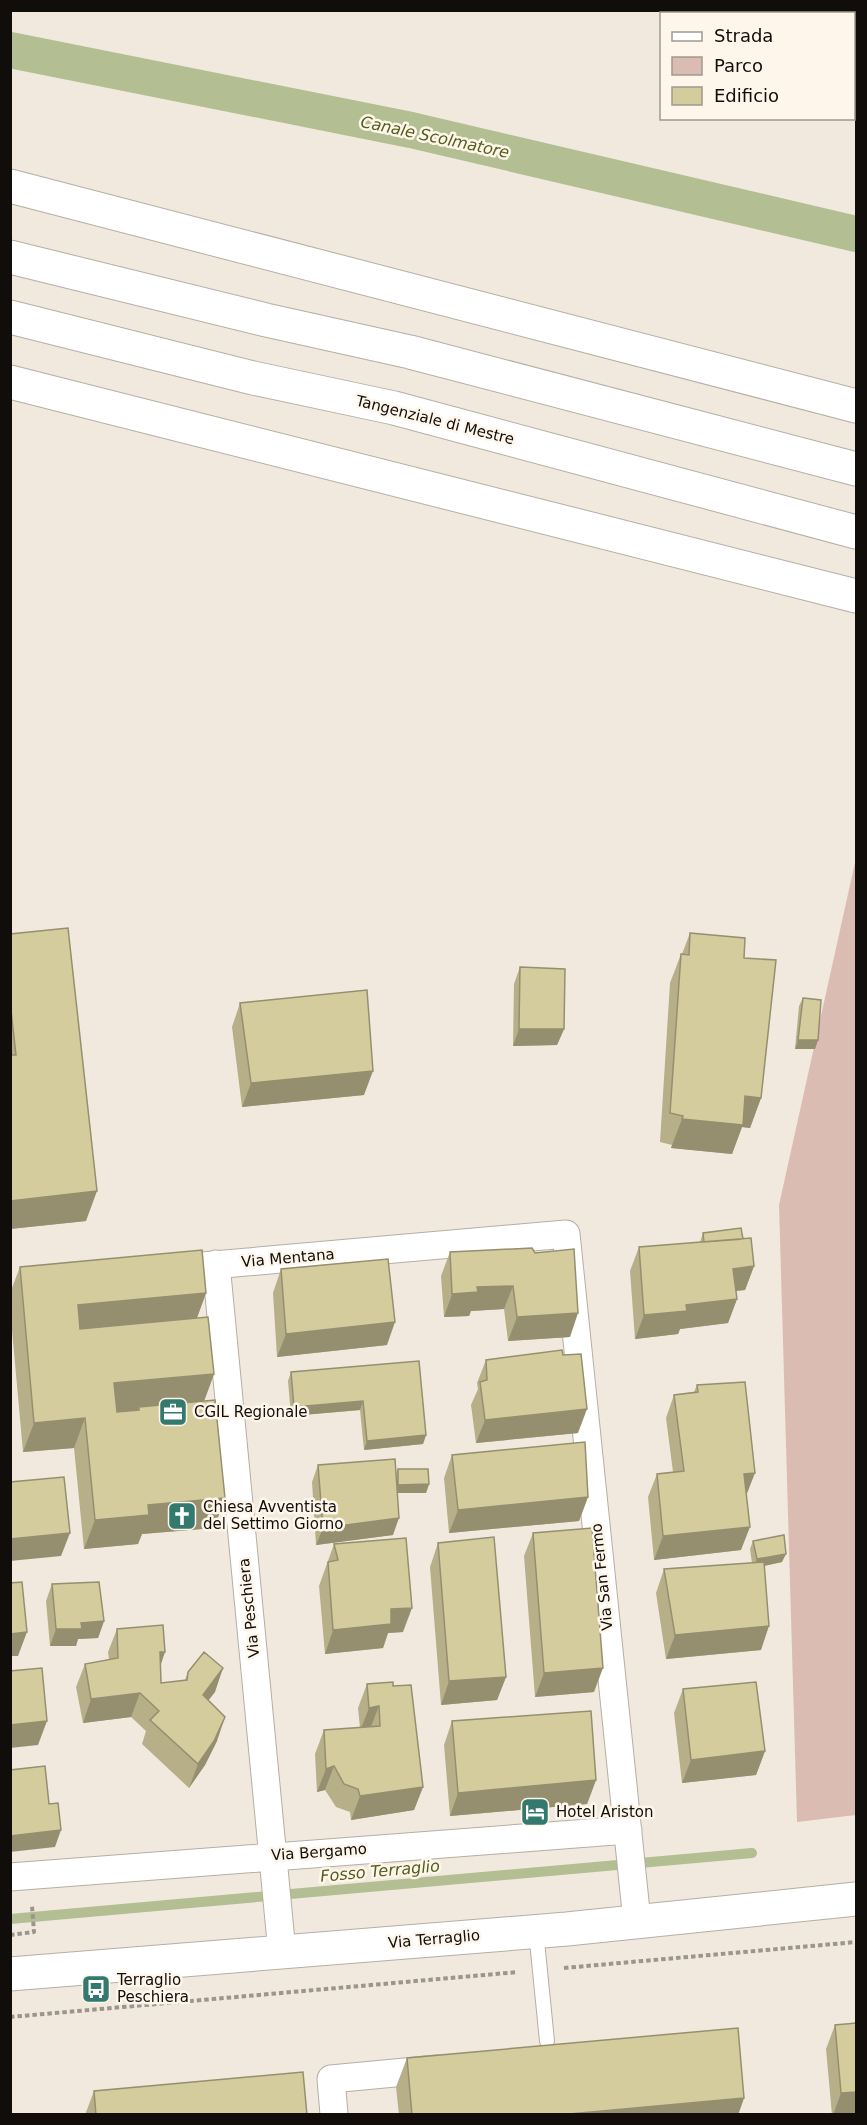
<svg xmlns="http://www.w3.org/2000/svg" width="867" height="2125" font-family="'DejaVu Sans',sans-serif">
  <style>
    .green { fill: #dbbcb3 }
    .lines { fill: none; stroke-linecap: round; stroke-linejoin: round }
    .stream { stroke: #b3be92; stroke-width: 10 }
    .canal { stroke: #b3be92; stroke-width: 36 }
    .service-casing { stroke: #b5aea4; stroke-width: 16 }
    .minor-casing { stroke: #b5aea4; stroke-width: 29 }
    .secondary-casing { stroke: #b5aea4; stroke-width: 35 }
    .motorway-casing { stroke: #b5aea4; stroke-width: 35 }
    .path { stroke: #9b958d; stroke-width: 4; stroke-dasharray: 4.5 3; stroke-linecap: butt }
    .service { stroke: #fff; stroke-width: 14 }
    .minor { stroke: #fff; stroke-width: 27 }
    .secondary { stroke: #fff; stroke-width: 33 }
    .motorway { stroke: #fff; stroke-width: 33 }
    .wall { fill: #b7af88 }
    .shaded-wall { fill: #958f6f }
    .building { fill: #d5cc9e; stroke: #958f6f; stroke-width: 1.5 }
    .labels { text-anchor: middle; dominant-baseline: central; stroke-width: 5; stroke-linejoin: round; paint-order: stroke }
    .street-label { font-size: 15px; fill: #100d0a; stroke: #fef6eb }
    .poi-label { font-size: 15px; fill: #100d0a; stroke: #fef6eb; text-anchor: start }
    .water-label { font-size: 16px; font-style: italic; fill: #525e1b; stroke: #fef6eb }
  </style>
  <rect width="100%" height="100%" fill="#f1e9de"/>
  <path class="green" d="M856 858V1815L797 1822 779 1205Z"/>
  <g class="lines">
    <path class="stream" d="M10 1919 752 1853"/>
    <path class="canal" d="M10 50 411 130 856 234"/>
    <g class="service-casing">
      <path id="service" d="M536 1931 547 2041"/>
    </g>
    <g class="minor-casing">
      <path id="minor" d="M216 1264 282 1952
        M167 1269 566 1234 637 1921
        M10 1877 628 1830
        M334 2114 331 2079 437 2069"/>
    </g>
    <g class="secondary-casing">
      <path id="secondary" d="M10 1974 567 1929 856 1899"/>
    </g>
    <g class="motorway-casing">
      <path id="motorway" d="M10 186 856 406
        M10 257 266 320 410 352 856 469
        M10 317 253 378 394 408 856 532
        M10 382 856 596"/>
    </g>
    <path class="path" d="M10 1935 34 1932 32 1906
      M564 1968 856 1942
      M10 2017 518 1972"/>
    <use href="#service" class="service"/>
    <use href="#minor" class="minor"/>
    <use href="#secondary" class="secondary"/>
    <use href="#motorway" class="motorway"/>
  </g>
  <path class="wall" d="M690 933 744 958 761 1098 750 1128 742 1127 732 1154 671 1148 672 1145 660 1142 670 983 681 954H682Z
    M10 934 86 1221 10 1229Z
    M520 967 564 1029 557 1045 513 1046 514 984Z
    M803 998 818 1040 815 1049H795L799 1006Z
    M240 1003 364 1095 242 1107 232 1027Z
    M703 1233 743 1239 754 1266 745 1290 736 1291 737 1299 728 1323 680 1329 678 1334 635 1339 630 1271 639 1247 700 1242Z
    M532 1248 570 1337 508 1341 504 1309 471 1311 469 1316 444 1317 441 1276 450 1252Z
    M20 1267 206 1293 197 1318 214 1374 204 1401 225 1498 214 1528 142 1534 138 1544 84 1549 74 1448 23 1452 10 1308V1293Z
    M281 1269 387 1345 277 1357 273 1293Z
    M486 1360 578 1433 476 1443 471 1405 478 1389 477 1383Z
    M419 1361 426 1435 423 1444 364 1450 360 1410 291 1416 288 1381 291 1372Z
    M697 1385 747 1495 741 1550 654 1560 648 1497 657 1474 673 1472 666 1418 674 1395 694 1392Z
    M452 1455 588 1497 579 1521 449 1533 444 1478Z
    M318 1465 396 1474 398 1469 429 1484 426 1493H397L393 1535 316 1545 312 1482Z
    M533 1533 594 1692 535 1697 524 1556Z
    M753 1541 782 1562 764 1566 761 1650 666 1659 656 1593 664 1569 752 1563 750 1549Z
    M438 1543 506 1677 497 1700 441 1705 430 1567Z
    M334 1544 403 1632 388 1633 383 1648 325 1654 319 1586Z
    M52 1584 104 1621 98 1638 78 1639 76 1646H50L46 1601Z
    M117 1629 161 1665V1683L185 1680 188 1672 215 1692 208 1700 217 1741 205 1765 189 1788 142 1744 146 1731 131 1717 83 1723 76 1687 85 1664 109 1660 108 1652Z
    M367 1684 393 1686 423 1787 414 1810 351 1820 350 1812 336 1807 325 1790 317 1792 315 1754 324 1730 360 1728 358 1708Z
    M683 1689 765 1751 756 1775 682 1783 674 1713Z
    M452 1721 596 1780 587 1804 450 1816 444 1745Z
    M835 2025 856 2115H832L826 2049Z
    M407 2058 744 2098 738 2115H399L396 2087Z
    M94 2091 307 2115H85Z"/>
  <path class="shaded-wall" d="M519 1029H564L557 1045 513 1046Z
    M798 1040H818L815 1049H795Z
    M373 1071 364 1095 242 1107 251 1083Z
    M745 1096 761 1098 750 1128 742 1127 732 1154 671 1148 682 1119Z
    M97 1191 86 1221 10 1229V1201Z
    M754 1266 745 1290 725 1292 733 1269Z
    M513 1286 504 1309 471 1311 469 1316 444 1317 452 1294 477 1287Z
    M206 1293 195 1323 68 1334 78 1305Z
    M737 1299 728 1323 680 1329 678 1334 635 1339 644 1315 686 1305Z
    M578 1313 570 1337 508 1341 517 1317Z
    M395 1322 387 1345 277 1357 286 1334Z
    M214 1374 203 1404 139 1407 138 1410 103 1413 114 1383Z
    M363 1401 360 1410 291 1416 294 1407Z
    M587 1409 578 1433 476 1443 485 1420Z
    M85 1418 74 1448 23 1452 34 1423Z
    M426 1435 423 1444 364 1450 367 1441Z
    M755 1473 746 1496 744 1474Z
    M429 1484 426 1493H395L398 1485Z
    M588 1497 579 1521 449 1533 458 1510Z
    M225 1498 214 1528 142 1534 138 1544 84 1549 95 1520 148 1505Z
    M399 1518 393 1535 316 1545 323 1528Z
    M750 1527 741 1550 654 1560 663 1536Z
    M70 1533 61 1556 10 1561V1539Z
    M786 1554 782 1562 753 1568 757 1559Z
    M412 1608 403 1632 388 1633 383 1648 325 1654 333 1630 391 1609Z
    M104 1621 98 1638 78 1639 76 1646H50L56 1629 81 1623Z
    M769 1626 761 1650 666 1659 675 1635Z
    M27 1632 18 1656H10V1634Z
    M160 1652H165L157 1676Z
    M223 1668 215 1692 194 1719 203 1695Z
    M603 1668 594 1692 535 1697 544 1673Z
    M506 1677 497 1700 441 1705 449 1681Z
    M140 1693 131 1717 83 1723 91 1699Z
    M379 1706 370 1729 360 1731 369 1708Z
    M225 1717 217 1741 205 1765 189 1788 198 1764Z
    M47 1721 38 1745 10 1748V1725Z
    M765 1751 756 1775 682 1783 691 1760Z
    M334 1766 325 1790 317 1792 326 1769Z
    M596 1780 587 1804 450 1816 458 1793Z
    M423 1787 414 1810 351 1820 360 1796Z
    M61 1830 55 1847 10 1852V1836Z
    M856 2092V2115H833L841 2093Z
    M744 2098 738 2115H558Z"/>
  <path class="building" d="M68 928 97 1191 10 1201V1055H16L10 1001V934Z
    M690 933 745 938 744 958 776 960 761 1098 745 1096 743 1125 682 1119 683 1116 670 1113 681 954 689 955Z
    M520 967 565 969 564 1029H519Z
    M367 990 373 1071 251 1083 240 1003Z
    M803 998 821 1000 818 1040H798Z
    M741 1228 743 1239 704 1242 703 1233Z
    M751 1238 754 1266 733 1269 737 1299 686 1305 687 1311 644 1315 639 1247Z
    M532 1248 535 1253 574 1249 578 1313 517 1317 513 1286 477 1287 478 1292 452 1294 450 1252Z
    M202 1250 206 1293 78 1305 80 1329 208 1317 214 1374 114 1383 117 1412 139 1410V1407L215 1400 225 1498 148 1505 149 1515 95 1520 85 1418 34 1423 20 1267Z
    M388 1259 395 1322 286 1334 281 1269Z
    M562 1350 563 1355 581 1354 587 1409 485 1420 480 1382 487 1380 486 1360Z
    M419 1361 426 1435 367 1441 363 1401 294 1407 291 1372Z
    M745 1382 755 1473 744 1474 750 1527 663 1536 657 1474 684 1471 674 1395 698 1392 697 1385Z
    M585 1442 588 1497 458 1510 452 1455Z
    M395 1459 399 1518 323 1528 318 1465Z
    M398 1469H428L429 1484 398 1485Z
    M64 1477 70 1533 10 1539V1482Z
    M592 1528 603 1668 544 1673 533 1533Z
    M784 1535 786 1554 757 1559 753 1541Z
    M494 1537 506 1677 449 1681 438 1543Z
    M406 1538 412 1608 391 1609V1624L333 1630 328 1562 338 1560 334 1544Z
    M764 1562 769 1626 675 1635 664 1569Z
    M22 1582 27 1632 10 1634V1583Z
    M99 1582 104 1621 81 1623 82 1629H56L52 1584Z
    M163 1625 165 1652H160L161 1683 187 1680 188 1672 204 1652 223 1668 203 1695 225 1717 214 1741 198 1764 150 1720 159 1711 140 1693 91 1699 85 1664 118 1658 117 1629Z
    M42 1668 47 1721 10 1725V1671Z
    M393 1682V1686L411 1685 423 1787 360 1796 358 1789 344 1784 334 1766 326 1769 324 1730 380 1726 379 1706 369 1708 367 1684Z
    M756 1682 765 1751 691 1760 683 1689Z
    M591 1711 596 1780 458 1793 452 1721Z
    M45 1766 49 1804 58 1803 61 1830 10 1836V1770Z
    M856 2023V2092L841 2093 835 2025Z
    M738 2028 744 2098 558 2115H412L407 2058Z
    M303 2072 307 2115H96L94 2091Z"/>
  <defs>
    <g id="office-square" transform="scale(1.5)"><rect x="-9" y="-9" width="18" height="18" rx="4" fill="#34796d" stroke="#fef6eb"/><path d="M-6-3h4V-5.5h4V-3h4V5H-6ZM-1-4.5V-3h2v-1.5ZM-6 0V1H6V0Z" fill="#fff"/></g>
    <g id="church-square" transform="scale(1.5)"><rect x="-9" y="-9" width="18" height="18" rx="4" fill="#34796d" stroke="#fef6eb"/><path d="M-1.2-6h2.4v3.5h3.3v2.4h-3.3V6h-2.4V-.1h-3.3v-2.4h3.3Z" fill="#fff"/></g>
    <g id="hotel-square" transform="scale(1.5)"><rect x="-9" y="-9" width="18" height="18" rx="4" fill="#34796d" stroke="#fef6eb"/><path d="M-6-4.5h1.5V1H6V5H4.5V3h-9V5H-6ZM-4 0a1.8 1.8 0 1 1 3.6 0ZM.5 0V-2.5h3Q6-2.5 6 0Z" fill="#fff"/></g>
    <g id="bus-square" transform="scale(1.5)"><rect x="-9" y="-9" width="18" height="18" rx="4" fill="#34796d" stroke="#fef6eb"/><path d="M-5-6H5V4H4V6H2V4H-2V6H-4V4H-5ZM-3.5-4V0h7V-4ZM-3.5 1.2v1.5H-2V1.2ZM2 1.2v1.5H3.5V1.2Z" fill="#fff"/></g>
  </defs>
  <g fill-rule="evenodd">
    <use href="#office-square" x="173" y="1412"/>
    <use href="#church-square" x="182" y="1516"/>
    <use href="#hotel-square" x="535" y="1812"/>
    <use href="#bus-square" x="96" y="1989"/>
  </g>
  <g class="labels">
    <g class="street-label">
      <text transform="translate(435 420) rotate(14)">Tangenziale di Mestre</text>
      <text transform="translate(288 1258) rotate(-5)">Via Mentana</text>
      <text transform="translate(602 1577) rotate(-96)">Via San Fermo</text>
      <text transform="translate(249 1608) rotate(-96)">Via Peschiera</text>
      <text transform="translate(319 1852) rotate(-4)">Via Bergamo</text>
      <text transform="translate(434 1939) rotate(-5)">Via Terraglio</text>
    </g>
    <g class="poi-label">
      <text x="194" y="1412">CGIL Regionale</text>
      <text x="203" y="1507">Chiesa Avventista<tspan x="203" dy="17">del Settimo Giorno</tspan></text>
      <text x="556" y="1812">Hotel Ariston</text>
      <text x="117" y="1980">Terraglio<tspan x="117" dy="17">Peschiera</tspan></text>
    </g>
    <g class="water-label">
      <text transform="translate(435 137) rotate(12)">Canale Scolmatore</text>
      <text transform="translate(380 1871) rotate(-5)">Fosso Terraglio</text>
    </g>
  </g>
  <rect width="867" height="2125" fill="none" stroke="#100d0a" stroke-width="24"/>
  <rect x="660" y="12" width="195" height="108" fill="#fef6eb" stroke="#9f9991" stroke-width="1.5"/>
  <rect x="672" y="32" width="30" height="9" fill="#ffffff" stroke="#9f9991" stroke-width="1.5"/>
  <text x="714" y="42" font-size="18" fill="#100d0a">Strada</text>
  <rect x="672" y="57" width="30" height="18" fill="#dbbcb3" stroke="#9f9991" stroke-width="1.5"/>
  <text x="714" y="72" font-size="18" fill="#100d0a">Parco</text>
  <rect x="672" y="87" width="30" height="18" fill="#d5cc9e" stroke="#9f9991" stroke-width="1.5"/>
  <text x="714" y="102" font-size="18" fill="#100d0a">Edificio</text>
</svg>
